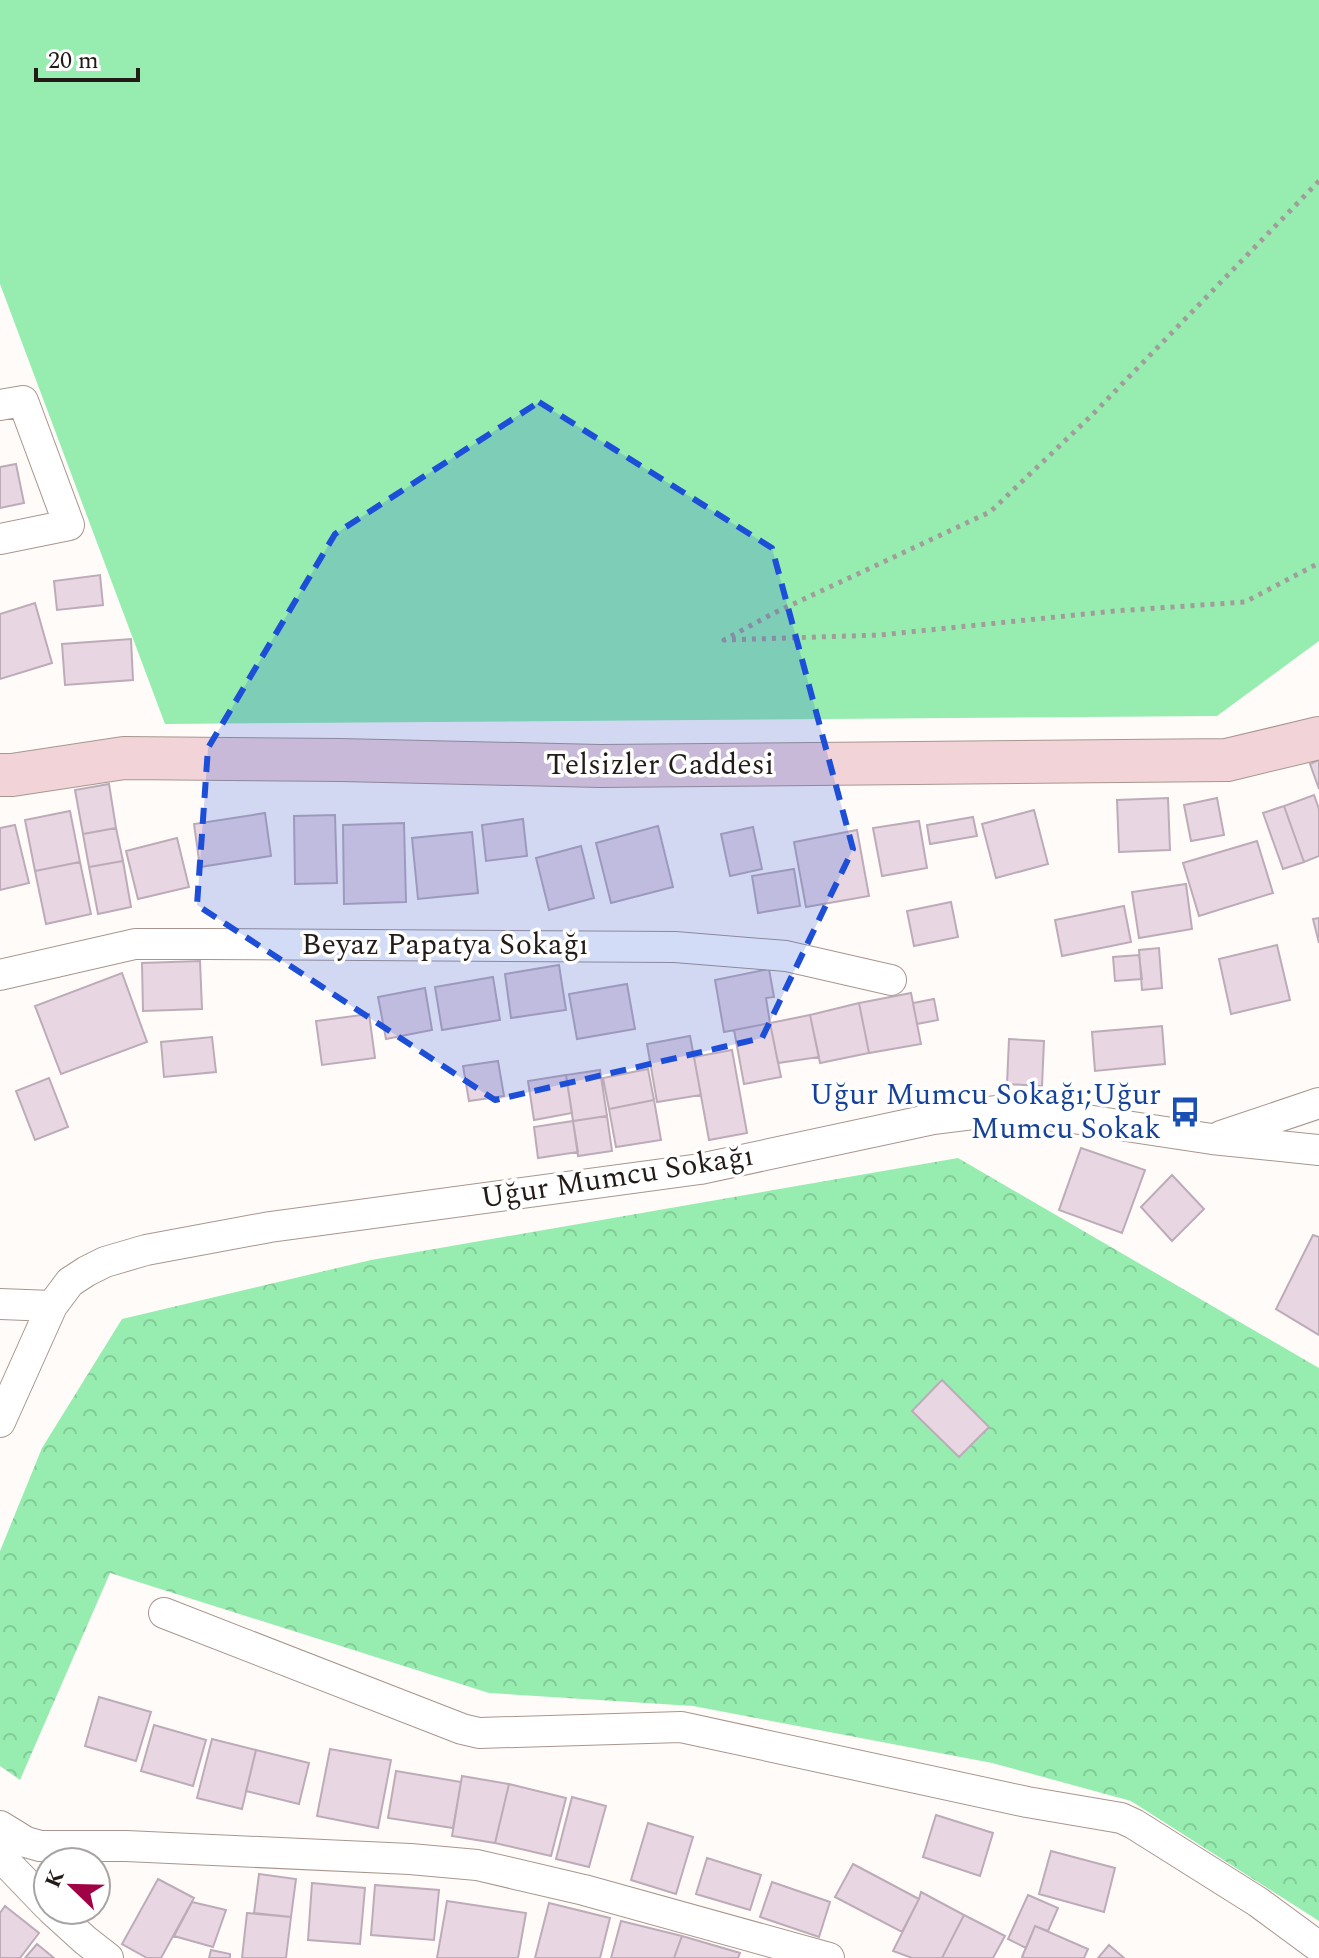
<svg xmlns="http://www.w3.org/2000/svg" width="1319" height="1958" font-family="Spectral,serif">
  <style>
    .green { fill: #97edb0 }
    .park { fill: url(#park-crowns) }
    .building { fill: #e8d7e3; stroke: #bdacb8; stroke-width: 2 }
    .lines { fill: none; stroke-linecap: round; stroke-linejoin: round }
    .street-casing { stroke: #a8968e; stroke-width: 32 }
    .secondary-casing { stroke: #a8968e; stroke-width: 44 }
    .path { stroke: #a29d9b; stroke-width: 5; stroke-dasharray: 4 6; stroke-linecap: butt }
    .street { stroke: #fff; stroke-width: 30 }
    .secondary { stroke: #f2d4d8; stroke-width: 42 }
    .marked { fill: #1d4ed8; fill-opacity: 0.2; stroke: #1d4ed8; stroke-width: 6; stroke-dasharray: 16 10; stroke-linejoin: round }
    .labels { text-anchor: middle; dominant-baseline: central; stroke-width: 7; stroke-linejoin: round; paint-order: stroke }
    .street-label { font-size: 30px; fill: #221b18; stroke: #fff }
    .transit-label { font-size: 30px; fill: #164399; stroke: #fff; text-anchor: end }
  </style>
  <defs>
    <pattern id="park-crowns" width="20" height="18" patternUnits="userSpaceOnUse" patternTransform="scale(2)"><rect width="20" height="18" fill="#97edb0"/><path d="M2 6a3 3 0 1 1 6 0M12 15a3 3 0 1 1 6 0" fill="none" stroke="#82cb97"/></pattern>
  </defs>
  <rect width="100%" height="100%" fill="#fffbf9"/>
  <path class="green" d="M0 0H1319V641L1217 716 165 724 0 284Z"/>
  <path class="park" d="M958 1158 1319 1368V1921L1131 1801 992 1763 693 1706 489 1693 110 1573 20 1780 0 1766V1551L42 1448 122 1319 371 1260Z"/>
  <path class="building" d="M16 464 24 503 0 508V467Z
    M100 575 103 605 57 610 54 581Z
    M35 603 52 663 0 679V614Z
    M131 639 133 680 65 685 62 644Z
    M1319 760V789L1310 764Z
    M109 784 116 828 83 834 75 790Z
    M1314 795 1319 809V856L1304 862 1284 806Z
    M1168 798 1170 850 1119 852 1117 800Z
    M1217 798 1224 835 1191 841 1184 805Z
    M1284 806 1304 862 1283 869 1263 813Z
    M1034 810 1048 864 996 878 982 824Z
    M70 811 80 862 35 871 25 820Z
    M265 813 271 856 200 867 194 824Z
    M335 815 337 883 295 884 294 816Z
    M973 817 977 836 930 844 927 825Z
    M523 819 527 856 486 861 482 825Z
    M919 821 927 868 882 876 873 828Z
    M404 823 406 902 344 904 343 825Z
    M15 825 29 883 0 890V828Z
    M658 826 673 887 611 903 596 843Z
    M753 827 762 869 730 876 721 834Z
    M116 828 123 861 89 867 83 834Z
    M857 830 869 896 806 907 794 842Z
    M472 832 478 893 418 899 412 838Z
    M177 838 189 887 138 899 126 851Z
    M1257 841 1273 893 1199 916 1183 863Z
    M581 846 594 898 549 910 536 858Z
    M123 861 131 907 98 914 89 867Z
    M80 862 91 914 46 924 35 871Z
    M794 869 800 906 758 913 752 876Z
    M1186 884 1192 929 1139 938 1132 892Z
    M951 902 958 937 914 946 907 911Z
    M1124 906 1131 942 1062 956 1055 920Z
    M1319 918V943L1313 919Z
    M1277 945 1290 1000 1231 1014 1219 959Z
    M1159 948 1162 988 1142 990 1139 950Z
    M1139 955 1142 979 1115 981 1113 957Z
    M200 961 202 1009 143 1011 142 963Z
    M559 965 566 1010 511 1018 505 974Z
    M769 969 774 997 766 998 770 1023 724 1032 715 980Z
    M122 973 147 1042 61 1074 35 1006Z
    M493 977 500 1020 442 1030 435 987Z
    M627 984 635 1029 577 1039 569 994Z
    M425 988 432 1030 386 1039 378 997Z
    M911 993 921 1044 869 1053 859 1003Z
    M934 999 938 1020 917 1024 913 1003Z
    M859 1003 869 1053 820 1063 810 1015Z
    M369 1014 375 1058 322 1065 316 1021Z
    M810 1015 819 1057 778 1063 770 1023Z
    M770 1023 781 1077 744 1084 734 1030Z
    M1162 1026 1165 1064 1095 1071 1092 1032Z
    M690 1036 701 1095 657 1102 647 1044Z
    M212 1037 216 1072 164 1077 161 1042Z
    M1009 1039 1044 1041 1042 1086 1007 1084Z
    M732 1050 747 1133 709 1140 694 1057Z
    M498 1061 504 1096 469 1101 463 1066Z
    M648 1069 654 1100 609 1109 603 1078Z
    M600 1070 607 1116 573 1121 566 1075Z
    M566 1075 572 1113 534 1120 528 1081Z
    M49 1078 68 1127 35 1140 16 1091Z
    M654 1100 661 1140 616 1147 609 1109Z
    M607 1116 612 1151 578 1156 573 1121Z
    M573 1121 578 1152 538 1158 534 1127Z
    M1081 1148 1145 1170 1122 1233 1059 1210Z
    M1172 1175 1204 1209 1172 1241 1141 1207Z
    M1313 1235 1319 1237V1335L1276 1309Z
    M942 1380 989 1427 959 1457 912 1411Z
    M99 1697 151 1712 136 1761 85 1746Z
    M154 1725 206 1740 193 1786 141 1771Z
    M212 1739 256 1750 242 1809 197 1798Z
    M330 1749 391 1760 378 1828 317 1816Z
    M256 1750 309 1763 299 1804 246 1791Z
    M396 1771 461 1782 453 1828 388 1818Z
    M462 1776 509 1784 495 1843 452 1836Z
    M509 1784 566 1798 551 1856 495 1843Z
    M572 1797 606 1806 589 1867 556 1859Z
    M936 1815 993 1833 980 1876 923 1857Z
    M648 1823 693 1837 676 1894 631 1880Z
    M1051 1851 1115 1868 1104 1912 1039 1894Z
    M707 1858 761 1875 750 1910 696 1894Z
    M853 1864 919 1899 902 1932 835 1897Z
    M259 1874 296 1879 291 1917 254 1913Z
    M158 1879 194 1898 161 1958H147L122 1944Z
    M772 1882 830 1902 819 1937 760 1917Z
    M312 1883 365 1888 360 1944 308 1940Z
    M375 1885 439 1890 434 1940 371 1935Z
    M921 1892 964 1915 942 1958H912L893 1951 919 1899Z
    M1028 1895 1058 1908 1048 1931 1035 1926 1026 1948 1008 1939Z
    M447 1901 526 1913 518 1958H437Z
    M192 1902 226 1910 213 1947 174 1936Z
    M549 1903 610 1918 600 1958H535Z
    M5 1906 39 1933 20 1958H0V1913Z
    M247 1913 291 1917 286 1958H242Z
    M964 1915 1005 1936 993 1958H942Z
    M621 1921 682 1936 674 1958H611Z
    M1035 1926 1088 1949 1084 1958H1025L1022 1957Z
    M682 1936 740 1953 738 1958H674Z
    M37 1944 54 1958H25Z
    M1109 1945 1124 1958H1098Z
    M211 1950 230 1954V1958H209Z"/>
  <g class="lines">
    <g class="street-casing">
      <path id="street" d="M0 405 23 401 69 525 0 539
        M0 975 135 944H207L675 947 786 956 891 980
        M1221 1136 1319 1103
        M0 1304 52 1306
        M0 1422 52 1306 70 1282 87 1271 105 1262 146 1250 270 1227 700 1169 933 1119 1005 1110 1073 1118 1212 1139 1319 1150
        M164 1613 462 1729 479 1733 681 1727 1027 1802 1121 1818 1134 1824 1258 1902 1319 1947
        M0 1826 26 1842 40 1846H126L410 1859 477 1865 584 1890 829 1958
        M0 1856 48 1906
        M52 1910 85 1940 108 1958"/>
    </g>
    <g class="secondary-casing">
      <path id="secondary" d="M0 775H12L124 758 341 760 600 766 1227 760 1319 738"/>
    </g>
    <path class="path" d="M1319 181 1092 415 990 512 772 614 724 640 880 635 1115 611 1245 602 1319 563"/>
    <use href="#street" class="street"/>
    <use href="#secondary" class="secondary"/>
  </g>
  <path class="marked" d="M539 402 772 548 853 849 762 1038 495 1100 197 905 208 748 335 534Z"/>
  <defs>
    <g id="bus-bare" transform="scale(2.4)"><path d="M-5-6H5V4H4V6H2V4H-2V6H-4V4H-5ZM-3.5-4V0h7V-4ZM-3.5 1.2v1.5H-2V1.2ZM2 1.2v1.5H3.5V1.2Z" fill="#1a4fb4" stroke="#fff" stroke-width="2.5" paint-order="stroke"/></g>
  </defs>
  <g fill-rule="evenodd">
    <use href="#bus-bare" x="1185" y="1112"/>
  </g>
  <g class="labels">
    <g class="street-label">
      <text x="660" y="765">Telsizler Caddesi</text>
      <text x="445" y="945">Beyaz Papatya Sokağı</text>
      <text transform="translate(617 1177) rotate(-9)">Uğur Mumcu Sokağı</text>
    </g>
    <g class="transit-label">
      <text x="1161" y="1095">Uğur Mumcu Sokağı;Uğur<tspan x="1161" dy="34">Mumcu Sokak</tspan></text>
    </g>
  </g>
  <g transform="translate(72 1886) rotate(293)"><circle r="38" fill="#ffffff" stroke="#a7a4a3" stroke-width="2"/>
  <path d="M0-6L14 30L0 20L-14 30Z" fill="#a00345"/>
  <text y="-12" font-size="22" font-weight="bold" text-anchor="middle" fill="#221b18">K</text>
  </g>
  <path d="M36 68v12h102v-12" fill="none" stroke="#221b18" stroke-width="4"/>
  <text x="48" y="68" font-size="24" fill="#221b18" stroke="#ffffff" stroke-width="6" paint-order="stroke">20 m</text>
</svg>
